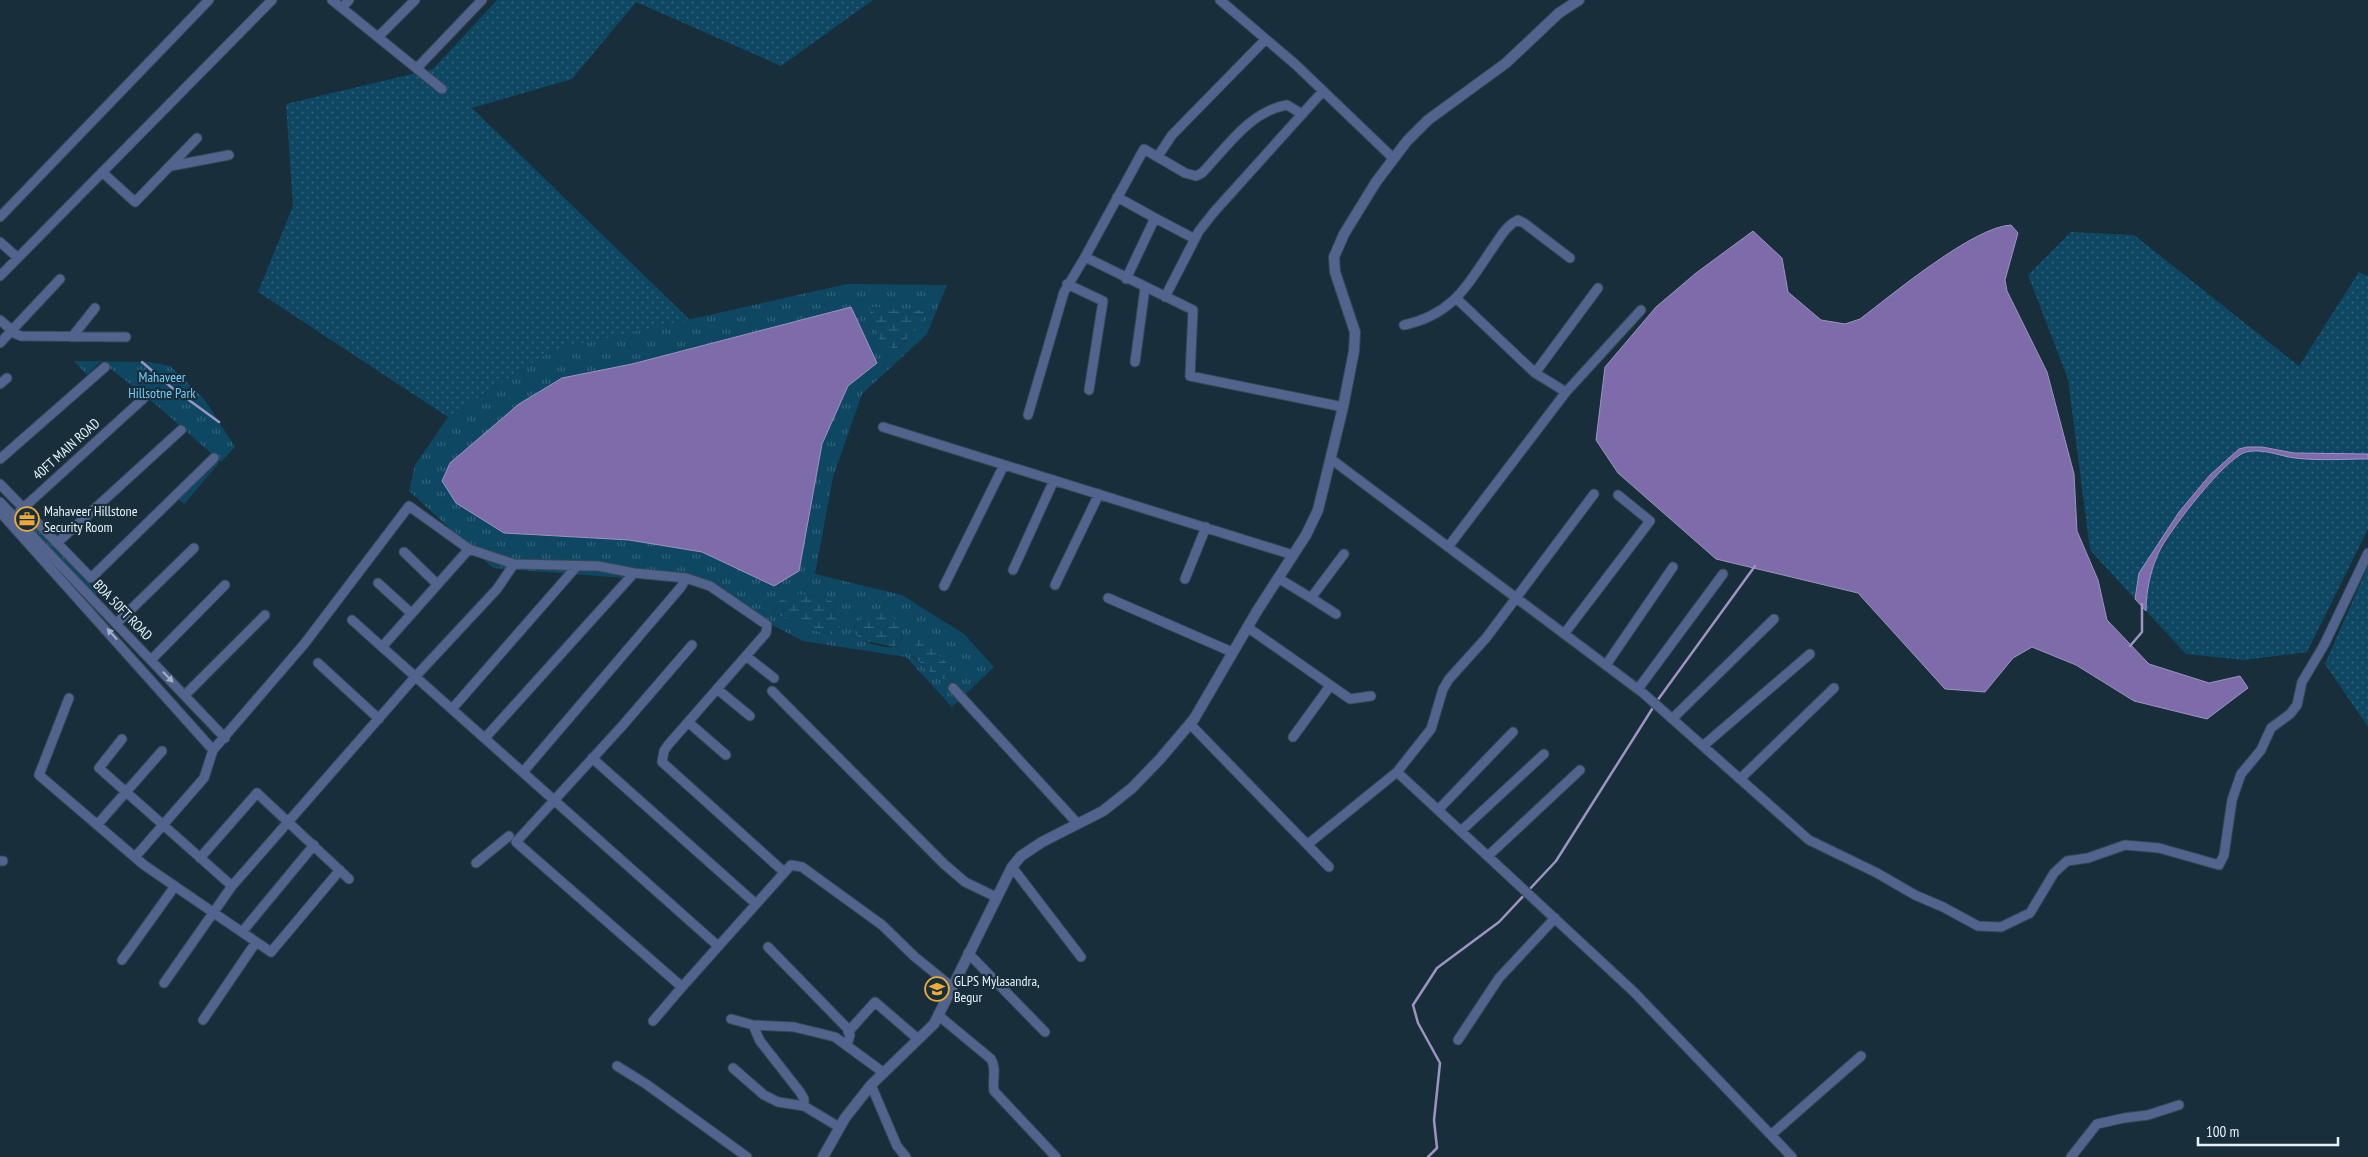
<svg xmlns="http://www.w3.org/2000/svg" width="2368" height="1157" font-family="'PT Sans Narrow',sans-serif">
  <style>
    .grass { fill: url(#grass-dots) }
    .wetland { fill: url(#wetland-marsh) }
    .park { fill: url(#park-tufts); fill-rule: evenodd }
    .water { fill: #7e6baa; stroke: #9d94c2 }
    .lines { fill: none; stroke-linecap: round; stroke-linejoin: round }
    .stream { stroke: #9d94c2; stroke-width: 2.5 }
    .minor-casing { stroke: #354955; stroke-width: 11 }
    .tertiary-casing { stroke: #354955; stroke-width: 12 }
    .minor { stroke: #52648e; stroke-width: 9 }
    .tertiary { stroke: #52648e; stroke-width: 10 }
    .oneway { fill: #a3b2c9 }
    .labels { text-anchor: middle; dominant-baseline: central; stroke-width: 4.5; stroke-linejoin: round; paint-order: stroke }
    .park-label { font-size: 14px; fill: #78caf6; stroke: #182e3a }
    .street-label { font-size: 14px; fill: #e5f2fa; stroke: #182e3a }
    .poi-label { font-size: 14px; fill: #e5f2fa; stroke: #182e3a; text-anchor: start }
  </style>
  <defs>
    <pattern id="grass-dots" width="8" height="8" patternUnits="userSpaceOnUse" patternTransform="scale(1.25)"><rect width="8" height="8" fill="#0e4762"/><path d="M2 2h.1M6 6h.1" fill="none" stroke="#316279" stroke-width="1.8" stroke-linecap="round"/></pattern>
    <pattern id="wetland-marsh" width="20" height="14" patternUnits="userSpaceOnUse" patternTransform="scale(1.25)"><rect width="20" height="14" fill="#0e4762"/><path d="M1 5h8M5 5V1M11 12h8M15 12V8" fill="none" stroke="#316279"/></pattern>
    <pattern id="park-tufts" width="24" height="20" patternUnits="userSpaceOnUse" patternTransform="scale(1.25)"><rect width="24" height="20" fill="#0e4762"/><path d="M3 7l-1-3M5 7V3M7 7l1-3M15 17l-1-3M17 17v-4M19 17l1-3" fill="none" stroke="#316279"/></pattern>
  </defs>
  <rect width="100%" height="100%" fill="#182e3a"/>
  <path class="grass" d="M497 0H873L781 66 636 2 572 79 472 108 690 320 553 350 448 417 258 292 293 206 286 104 433 69Z
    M2071 232 2134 235 2299 366 2359 272 2368 276V454L2294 453 2262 447 2239 449 2210 475 2179 512 2139 573 2135 599 2090 550 2068 379 2028 275Z
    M2261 451 2296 458 2368 459V529L2307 652 2244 660 2186 654 2146 611C2146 590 2151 566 2162 548 2174 526 2224 460 2245 452 2250 451 2256 451 2261 451Z
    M2368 566V727L2325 664Z"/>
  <path class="wetland" d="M868 307 926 310 916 330 896 349 881 345Z
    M792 594C809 596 841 593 841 617 841 624 841 629 836 635L805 629 774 613 779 601Z
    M877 611 889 614 899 621C903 630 903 641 894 647L861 640 855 634C852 620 864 612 877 611Z
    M919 635 950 666 947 680 936 678 912 655Z"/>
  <path class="park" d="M847 284 947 285 927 334 862 394 833 477 815 574 902 595 964 634 994 667 952 707 906 657 803 641 692 583 493 568 409 491 415 465 448 417 553 350ZM851 307 877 363 848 386 822 444 799 571 774 586 702 552 629 540 528 535 562 378 632 364ZM868 307 926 310 916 330 897 349 881 345ZM792 594C809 596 841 593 841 617 841 625 841 629 836 635L805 629 774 613 779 601ZM871 612C891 611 911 625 897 646 888 650 864 643 856 636L854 626 861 617ZM919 636 950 666 947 680 936 678 912 656Z
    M74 361 149 362 170 366 205 400 235 447 221 462 160 408 106 365 100 362 87 375Z
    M214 458 219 463 184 504 177 498Z
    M31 519 98 592 94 596 27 524Z"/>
  <path class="water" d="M2011 225 2018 233 2005 280 2007 291 2047 372 2074 474 2077 531 2098 580 2107 620 2149 664 2209 683 2240 676 2248 688 2207 719 2134 701 2076 665 2032 647 2013 658 1985 692 1945 689 1858 593 1716 559 1618 473 1596 440 1605 367 1656 307 1696 273 1753 231 1782 258 1788 292 1821 320 1845 324 1860 319C1893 294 1973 227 2011 225Z
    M851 307 877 363 848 386 822 444 799 571 774 586 702 552 629 540 504 533 456 503 442 481 450 463 519 404 562 378 632 364Z
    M2247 447H2262L2294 453 2368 454V459C2344 459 2319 461 2295 458 2279 456 2263 448 2246 452 2225 458 2172 528 2161 548 2151 567 2146 590 2146 611L2135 599 2139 573 2179 512 2210 475 2239 449Z"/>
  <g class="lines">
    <path class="stream" d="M142 362 171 387 219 422
      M2130 646 2142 632V604
      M1657 701 1755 566
      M1428 1157 1437 1148 1434 1120 1440 1063 1418 1023 1413 1005 1437 968 1499 922 1556 861 1654 706"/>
    <g class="minor-casing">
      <path id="minor" d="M332 0 442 89
        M1220 0 1295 64 1393 158
        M342 8 349 0
        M378 37 415 0
        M417 68 482 0
        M1302 114 1287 105C1250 111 1227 147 1202 173L1196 176 1185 173 1144 149 1085 257 1193 310 1190 376 1343 407
        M1158 156 1172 135 1265 40
        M171 166 229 155
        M102 172 135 202 197 138
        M1117 197 1155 218 1126 279
        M0 217 209 0
        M1155 218 1195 239
        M0 242 18 258
        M0 276 272 0
        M1067 284 1103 301 1089 390
        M1598 288 1535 373 1566 392 1641 310
        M1165 297 1199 231 1214 212 1323 91
        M1457 299 1535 373
        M0 320 16 334 21 336 126 337
        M1404 325C1454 314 1467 285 1494 246 1501 236 1507 225 1518 220L1524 223 1570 258
        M72 337 95 308
        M0 343 60 279
        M1135 362 1145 288
        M0 384 7 378
        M1028 415 1064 292 1085 257
        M883 427 1293 555
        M0 459 105 367
        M1331 459 1643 693 1809 840 1877 873 1915 895 1943 907 1978 926 2001 927 2030 913 2054 873 2067 861 2088 858 2125 845 2159 848 2219 865 2224 855 2232 800 2241 774 2261 750 2271 728 2290 714 2297 705 2302 682 2324 645 2368 553
        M0 484 91 578 214 458
        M0 502 225 738
        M20 511 144 398
        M0 512 213 750
        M57 543 181 430
        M1448 547 1566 392
        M469 549 382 647 718 946
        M404 552 437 584
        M1013 570 1054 480
        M1278 578 1311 598 1344 554
        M1185 579 1206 527
        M378 583 411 613
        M1055 585 1099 494
        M944 586 1004 465
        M1108 598 1232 652
        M1311 598 1336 614
        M352 620 382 647
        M117 623 194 548
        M1247 627 1350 699 1371 696
        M1564 634 1650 521 1618 495
        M692 645 623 725 516 842 682 987 791 865 802 867 882 925 915 957 952 987
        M746 656 774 678
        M151 660 225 585
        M318 663 379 719
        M1606 665 1673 567
        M953 688 1078 824
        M717 689 750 716
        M1638 689 1723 574
        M772 691 944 864 965 882 996 897
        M185 695 265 615
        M69 698 39 775 144 865 271 952 340 870
        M452 709 577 566
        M1672 719 1774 619
        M688 722 726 755
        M1190 724 1329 867
        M1293 737 1330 686
        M485 738 634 573
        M122 739 99 768 232 886 415 677 497 589 514 564
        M1703 746 1810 654
        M592 758 756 904
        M523 772 681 587 686 578
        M1397 772 1634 992 1792 1157
        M1740 779 1834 688
        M1438 810 1513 732
        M97 825 162 751
        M1461 831 1544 754
        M1308 844 1397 772 1431 729 1443 689 1449 679 1486 638 1594 494
        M1488 856 1580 770
        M135 857 204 778 213 750 305 643 409 506 469 549 514 564 598 566 634 573 686 578 710 586 767 625 766 633 668 745 664 751 662 762 784 872
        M200 858 257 793 349 879
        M0 861H3
        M476 863 509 836
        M1012 867 1081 957
        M242 932 314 845
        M768 947 847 1028 850 1035 847 1045
        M968 953 1045 1032
        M122 960 175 886
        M164 983 232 886
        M938 1015 991 1059C997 1069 992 1079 994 1091L1056 1157
        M731 1019 753 1025 794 1027 835 1037 884 1073
        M203 1020 256 942
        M653 1021 682 987
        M753 1025 760 1041 800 1092 804 1099V1106
        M848 1032 875 1002 918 1039
        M1458 1040 1499 978 1555 918
        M617 1066 646 1084 747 1157
        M733 1068 764 1095 778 1102 804 1106 839 1127
        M871 1085 897 1146 906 1157
        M1771 1135 1861 1056
        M2071 1157 2097 1124 2124 1118 2148 1115 2179 1105"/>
    </g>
    <g class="tertiary-casing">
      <path id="tertiary" d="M823 1157 845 1118 871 1085 934 1024 1012 867 1021 856 1042 842 1103 811 1132 788 1160 759 1194 719 1257 611 1306 535 1318 510 1343 407 1354 351 1355 332 1335 272 1334 257 1344 234 1376 182 1407 141 1428 120 1506 63 1559 13 1579 0"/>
    </g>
    <use href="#minor" class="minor"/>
    <use href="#tertiary" class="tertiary"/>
  </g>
  <defs><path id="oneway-solid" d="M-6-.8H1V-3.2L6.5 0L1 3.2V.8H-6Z" transform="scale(1.25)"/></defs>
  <g class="oneway">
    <use href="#oneway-solid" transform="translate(112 634) rotate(-132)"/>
    <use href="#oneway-solid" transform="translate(168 677) rotate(46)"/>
  </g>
  <defs>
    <g id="office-ring" transform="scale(1.25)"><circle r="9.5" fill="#182e3a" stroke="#ebaa39" stroke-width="1.5"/><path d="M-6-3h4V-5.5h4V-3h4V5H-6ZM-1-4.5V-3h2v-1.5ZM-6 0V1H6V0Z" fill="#ebaa39"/></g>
    <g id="school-ring" transform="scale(1.25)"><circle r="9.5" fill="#182e3a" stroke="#ebaa39" stroke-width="1.5"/><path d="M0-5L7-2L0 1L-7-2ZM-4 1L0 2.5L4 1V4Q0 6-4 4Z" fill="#ebaa39"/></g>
  </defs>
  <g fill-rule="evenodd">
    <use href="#office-ring" x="27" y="519"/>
    <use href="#school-ring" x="937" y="989"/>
  </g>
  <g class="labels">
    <g class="park-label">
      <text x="162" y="377">Mahaveer<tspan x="162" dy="16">Hillsotne Park</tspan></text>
    </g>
    <g class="street-label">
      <text transform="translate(66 449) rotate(-42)">40FT MAIN ROAD</text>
      <text transform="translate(123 610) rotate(46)">BDA 50FT ROAD</text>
    </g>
    <g class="poi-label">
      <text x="44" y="511">Mahaveer Hillstone<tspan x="44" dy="16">Security Room</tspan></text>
      <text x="954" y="981">GLPS Mylasandra,<tspan x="954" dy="16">Begur</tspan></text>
    </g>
  </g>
  <path d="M2198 1137v8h140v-8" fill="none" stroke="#e5f2fa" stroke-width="2.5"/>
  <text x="2206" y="1137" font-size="15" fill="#e5f2fa" stroke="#182e3a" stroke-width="4" paint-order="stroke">100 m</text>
</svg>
